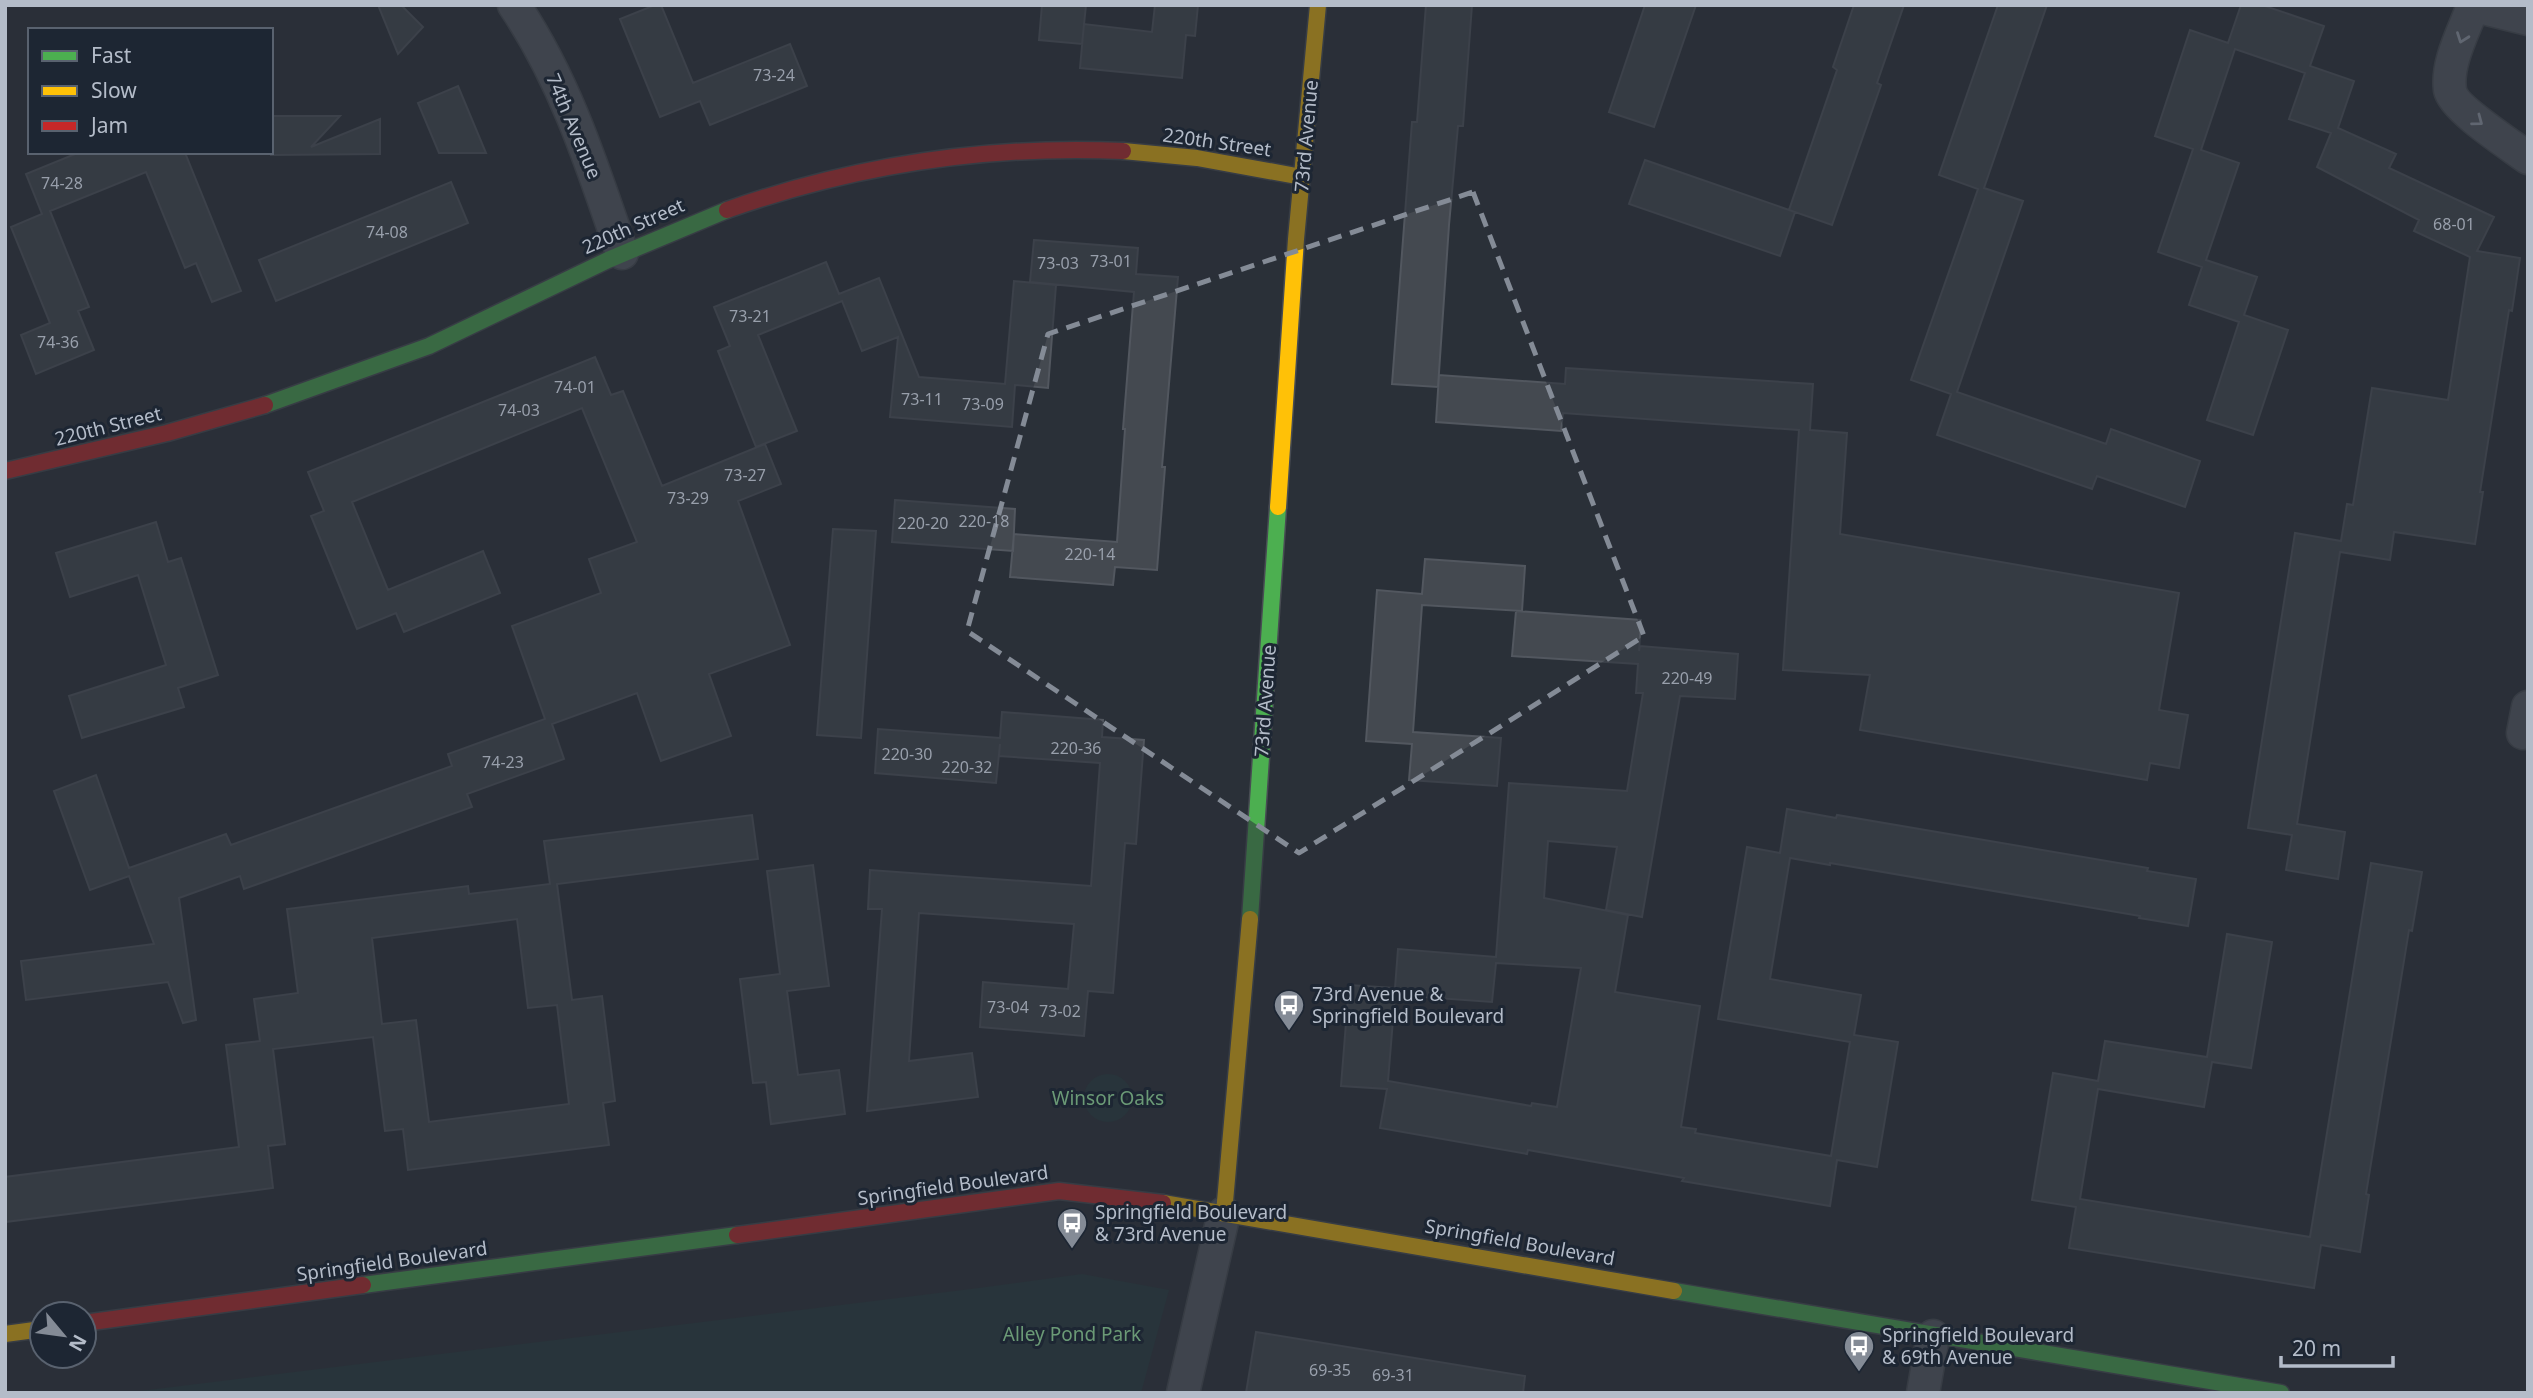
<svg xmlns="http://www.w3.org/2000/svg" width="2533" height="1398" font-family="'Noto Sans',sans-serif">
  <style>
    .green { fill: #273a3e }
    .building { fill: #444950; stroke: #52575f; stroke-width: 2; fill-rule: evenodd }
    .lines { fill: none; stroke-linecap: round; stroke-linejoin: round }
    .street-casing { stroke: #484c53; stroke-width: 35 }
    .fast-casing { stroke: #484c53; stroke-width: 19 }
    .slow-casing { stroke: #484c53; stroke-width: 19 }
    .jam-casing { stroke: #484c53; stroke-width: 19 }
    .street { stroke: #5a5e66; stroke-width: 32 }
    .fast { stroke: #4caf50; stroke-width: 16 }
    .slow { stroke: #ffc107; stroke-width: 16 }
    .jam { stroke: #c62828; stroke-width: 16 }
    .oneway { stroke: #a2a9b5 }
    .marked { fill: none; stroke: #848b96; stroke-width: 5; stroke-dasharray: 14 9; stroke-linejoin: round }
    .labels { text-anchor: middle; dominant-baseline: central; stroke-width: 6; stroke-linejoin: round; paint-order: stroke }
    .number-label { font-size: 16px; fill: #989fab }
    .street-label { font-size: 19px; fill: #b4bcc9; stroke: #1d2633 }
    .poi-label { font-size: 19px; fill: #b4bcc9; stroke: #1d2633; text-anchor: start }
    .park-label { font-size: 19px; fill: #6b9a76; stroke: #1d2633 }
  </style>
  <rect width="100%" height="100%" fill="#2a3038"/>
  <path class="green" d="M1084 1098a24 24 0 1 1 48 0a24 24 0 1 1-48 0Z
    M1082 1274 1169 1290 1141 1393H124L971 1289Z"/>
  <path class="building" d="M378 5H401L423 27 398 54Z
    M655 5H661L693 83 790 44 807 86 710 125 700 101 660 117 620 19Z
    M1042 5H1086L1082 44 1039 40Z
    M1155 5H1198L1195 36 1186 35 1182 78 1080 68 1084 24 1152 32Z
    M1426 5H1472L1463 126H1458L1449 225 1438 387 1392 384 1412 122H1417Z
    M1645 5H1696L1654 127 1609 112Z
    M1854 5H1904L1877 83 1881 85 1832 225 1789 210 1837 70 1833 67Z
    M1998 5H2047L1984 188 2023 201 1957 392 2106 444 2111 429 2200 461 2185 507 2097 476 2092 489 1937 435 1951 394 1911 380 1978 189 1939 175Z
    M2241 5H2262L2324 26 2310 66 2354 81 2338 128 2396 154 2389 168 2494 217 2477 251 2520 258 2512 311 2509 310 2480 492H2483L2475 544 2394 532 2390 560 2340 552 2297 824 2345 832 2338 879 2286 870 2292 835 2248 828 2295 533 2341 541 2347 504 2353 505 2372 388 2448 400 2470 257 2414 231 2419 220 2317 167 2331 133 2289 119 2305 73 2235 49 2201 150 2239 163 2206 260 2257 277 2244 315 2288 330 2253 435 2207 420 2239 322 2189 305 2202 267 2158 252 2193 149 2155 136 2190 30 2228 43Z
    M458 86 486 153H439L418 103Z
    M271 116H340L311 147 380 119V154L271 155Z
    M80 152H190L186 155 241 291 212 302 196 263 185 268 146 172 50 211 89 307 78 311 94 350 36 374 21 335 50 323 11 227 42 214 26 174Z
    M1645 160 1795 212 1780 256 1629 204Z
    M451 182 468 223 276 301 259 260Z
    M1034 240 1138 248 1136 274 1178 277 1162 467H1165L1157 570 1115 567 1113 585 1010 577 1014 534 1117 542 1125 429H1123L1134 292 1030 282Z
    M826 262 839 294 879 278 919 377 1005 384 1014 281 1056 285 1048 388 1015 385 1012 427 890 417 898 337 862 351 842 301 758 335 797 431 756 447 718 351 730 346 714 307Z
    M595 357 611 395 623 391 662 486 765 444 781 484 738 501 790 645 709 674 731 736 661 761 637 693 552 724 564 759 467 794 472 807 244 889 240 876 179 898 196 1020 183 1023 168 982 26 1000 21 961 154 944 129 876 90 890 54 791 96 775 129 868 226 834 231 845 382 791 452 766 448 754 545 719 512 626 601 593 589 559 637 542 582 408 352 502 388 590 483 551 500 593 404 632 396 613 357 629 311 516 324 511 308 472Z
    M1566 368 1813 384 1810 430 1847 433 1840 534 2179 593 2159 710 2188 715 2179 768 2150 763 2147 780 1860 730 1870 675 1783 670 1799 430 1563 413 1561 431 1436 422 1439 375 1565 384Z
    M895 500 1015 509 1013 551 892 542Z
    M156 522 168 562 181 558 218 675 178 688 184 707 82 738 69 696 166 665 138 575 70 597 56 553Z
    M833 529 876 531 861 738 817 735Z
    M1425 559 1525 566 1522 611 1422 605 1413 732 1501 738 1497 786 1409 780 1412 744 1366 741 1377 590 1422 594Z
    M1516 611 1641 620 1639 651 1640 646 1738 654 1735 699 1680 696 1642 917 1606 910 1617 847 1548 841 1544 898 1628 915 1615 992 1700 1006 1681 1127 1696 1129 1695 1133 1831 1156 1850 1042 1718 1019 1747 847 1780 853 1787 809 1836 818 1837 815 2148 868 2147 871 2196 879 2188 926 2139 918 2140 916 1830 863V865L1790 858 1770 979 1861 995 1854 1035 1898 1042 1877 1167 1837 1160 1830 1206 1682 1181 1684 1178 1528 1150 1527 1154 1380 1128 1387 1089 1341 1086 1349 985 1395 988 1398 949 1496 957 1509 783 1627 791 1643 693H1636L1638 664 1512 656ZM1496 963 1581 968 1557 1107 1532 1103 1531 1106 1388 1081 1395 995 1492 1002Z
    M1002 712 1103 720 1102 737 1144 740 1136 844 1125 843 1113 993 1088 991 1084 1036 980 1027 983 982 1068 989 1074 924 919 913 909 1061 972 1053 978 1097 867 1111 882 909H868L870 870 1091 886 1100 763 999 756 1000 744 996 783 875 773 878 729 1000 738Z
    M752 815 758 859 557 884 572 1000 602 996 615 1101 603 1103 609 1145 408 1170 403 1129 385 1131 373 1037 273 1049 285 1144 268 1146 273 1188 5 1222V1177L239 1147 226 1045 260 1041 254 999 298 993 287 909 468 886 469 894 550 884 544 841ZM517 919 528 1008 557 1005 569 1104 429 1122 416 1020 382 1024 372 938Z
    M2371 863 2422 872 2412 931 2409 930 2366 1194 2369 1195 2360 1252 2321 1245 2314 1288 2069 1248 2076 1207 2032 1200 2053 1073 2098 1081 2105 1041 2207 1057 2227 934 2272 942 2251 1068 2212 1062 2204 1107 2098 1089 2080 1199 2310 1237Z
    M813 865 829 986 787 991 798 1075 839 1070 845 1114 771 1124 766 1082 753 1083 740 979 780 974 767 871Z
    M1256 1332 1525 1376 1523 1393H1246Z"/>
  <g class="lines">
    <g class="street-casing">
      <path id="street" d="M514 5C565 80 593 168 622 253
        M2471 5 2528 19
        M2473 6C2464 31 2446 63 2450 90 2453 108 2512 146 2528 158
        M2523 733 2528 707
        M1183 1393 1224 1213
        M1923 1393 1933 1336"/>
    </g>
    <g class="fast-casing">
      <path id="fast" d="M265 405 429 346 608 260 727 210
        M1250 919 1278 507
        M363 1285 737 1235
        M1674 1291 2281 1393"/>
    </g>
    <g class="slow-casing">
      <path id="slow" d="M1123 151 1197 158 1302 177
        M1278 507 1296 239 1318 5
        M1163 1203 1674 1291
        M1224 1213 1250 919
        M5 1334 42 1329"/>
    </g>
    <g class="jam-casing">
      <path id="jam" d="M727 210C855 165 987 145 1123 151
        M5 471 167 433 265 405
        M737 1235 1059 1191 1163 1203
        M84 1323 363 1285"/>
    </g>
    <use href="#street" class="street"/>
    <use href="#fast" class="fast"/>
    <use href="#slow" class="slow"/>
    <use href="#jam" class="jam"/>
  </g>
  <defs><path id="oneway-chevron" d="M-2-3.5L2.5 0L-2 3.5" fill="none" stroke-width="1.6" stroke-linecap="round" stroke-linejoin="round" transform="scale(1.75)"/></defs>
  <g class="oneway">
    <use href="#oneway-chevron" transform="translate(2462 38) rotate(110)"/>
    <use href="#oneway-chevron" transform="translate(2478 121) rotate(37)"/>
  </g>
  <path d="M0 0H2533V1398H0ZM1473 192 1644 636 1299 853 967 631 1048 334Z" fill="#2a3038" fill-opacity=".55" fill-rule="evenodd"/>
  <path class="marked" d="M1473 192 1644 636 1299 853 967 631 1048 334Z"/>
  <defs>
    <g id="bus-pin" transform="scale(1.575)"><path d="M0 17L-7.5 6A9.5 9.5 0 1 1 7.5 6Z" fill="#848b96" stroke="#1d2633"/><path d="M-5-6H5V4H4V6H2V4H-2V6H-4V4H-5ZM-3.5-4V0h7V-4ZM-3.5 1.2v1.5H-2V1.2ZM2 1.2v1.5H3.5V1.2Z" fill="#fff"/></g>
  </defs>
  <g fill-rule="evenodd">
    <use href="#bus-pin" x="1289" y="1005"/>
    <use href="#bus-pin" x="1072" y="1223"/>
    <use href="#bus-pin" x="1859" y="1346"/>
  </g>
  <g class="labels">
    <g class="number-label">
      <text x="774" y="75">73-24</text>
      <text x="62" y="183">74-28</text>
      <text x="2454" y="224">68-01</text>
      <text x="387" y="232">74-08</text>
      <text x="1111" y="261">73-01</text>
      <text x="1058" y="263">73-03</text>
      <text x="750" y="316">73-21</text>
      <text x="58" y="342">74-36</text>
      <text x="575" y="387">74-01</text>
      <text x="922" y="399">73-11</text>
      <text x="983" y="404">73-09</text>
      <text x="519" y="410">74-03</text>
      <text x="745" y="475">73-27</text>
      <text x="688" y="498">73-29</text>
      <text x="984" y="521">220-18</text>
      <text x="923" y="523">220-20</text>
      <text x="1090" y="554">220-14</text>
      <text x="1687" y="678">220-49</text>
      <text x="1076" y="748">220-36</text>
      <text x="907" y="754">220-30</text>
      <text x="503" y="762">74-23</text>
      <text x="967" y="767">220-32</text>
      <text x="1008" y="1007">73-04</text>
      <text x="1060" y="1011">73-02</text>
      <text x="1330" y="1370">69-35</text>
      <text x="1393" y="1375">69-31</text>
    </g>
    <g class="street-label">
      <text transform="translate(574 126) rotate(67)">74th Avenue</text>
      <text transform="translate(1306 136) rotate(-85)">73rd Avenue</text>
      <text transform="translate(1217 142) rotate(8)">220th Street</text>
      <text transform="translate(633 226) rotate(-24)">220th Street</text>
      <text transform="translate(108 426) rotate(-14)">220th Street</text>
      <text transform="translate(1265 701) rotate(-86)">73rd Avenue</text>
      <text transform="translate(953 1185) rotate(-8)">Springfield Boulevard</text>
      <text transform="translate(1520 1242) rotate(10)">Springfield Boulevard</text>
      <text transform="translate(392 1261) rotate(-8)">Springfield Boulevard</text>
    </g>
    <g class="poi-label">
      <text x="1312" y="994">73rd Avenue &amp;<tspan x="1312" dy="22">Springfield Boulevard</tspan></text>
      <text x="1095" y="1212">Springfield Boulevard<tspan x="1095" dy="22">&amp; 73rd Avenue</tspan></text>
      <text x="1882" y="1335">Springfield Boulevard<tspan x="1882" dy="22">&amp; 69th Avenue</tspan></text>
    </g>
    <g class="park-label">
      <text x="1108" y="1098">Winsor Oaks</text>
      <text x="1072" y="1334">Alley Pond Park</text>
    </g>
  </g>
  <rect width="2533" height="1398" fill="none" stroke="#b4bcc9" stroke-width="14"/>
  <rect x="28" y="28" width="245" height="126" fill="#1d2633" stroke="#59626f" stroke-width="2"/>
  <rect x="42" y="51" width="35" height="10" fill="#4caf50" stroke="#59626f" stroke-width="2"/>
  <text x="91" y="63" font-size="21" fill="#b4bcc9">Fast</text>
  <rect x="42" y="86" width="35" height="10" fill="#ffc107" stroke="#59626f" stroke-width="2"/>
  <text x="91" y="98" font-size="21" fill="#b4bcc9">Slow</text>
  <rect x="42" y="121" width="35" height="10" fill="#c62828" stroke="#59626f" stroke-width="2"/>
  <text x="91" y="133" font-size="21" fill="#b4bcc9">Jam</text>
  <g transform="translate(63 1335) rotate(119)"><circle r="33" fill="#1d2633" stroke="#59626f" stroke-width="2"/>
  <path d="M0-5L12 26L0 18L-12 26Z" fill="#848b96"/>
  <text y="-10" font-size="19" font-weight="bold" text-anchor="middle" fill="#b4bcc9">N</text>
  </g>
  <path d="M2281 1356v10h112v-10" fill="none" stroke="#b4bcc9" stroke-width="3.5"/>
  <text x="2292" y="1356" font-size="21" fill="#b4bcc9" stroke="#1d2633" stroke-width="5" paint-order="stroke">20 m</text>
</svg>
